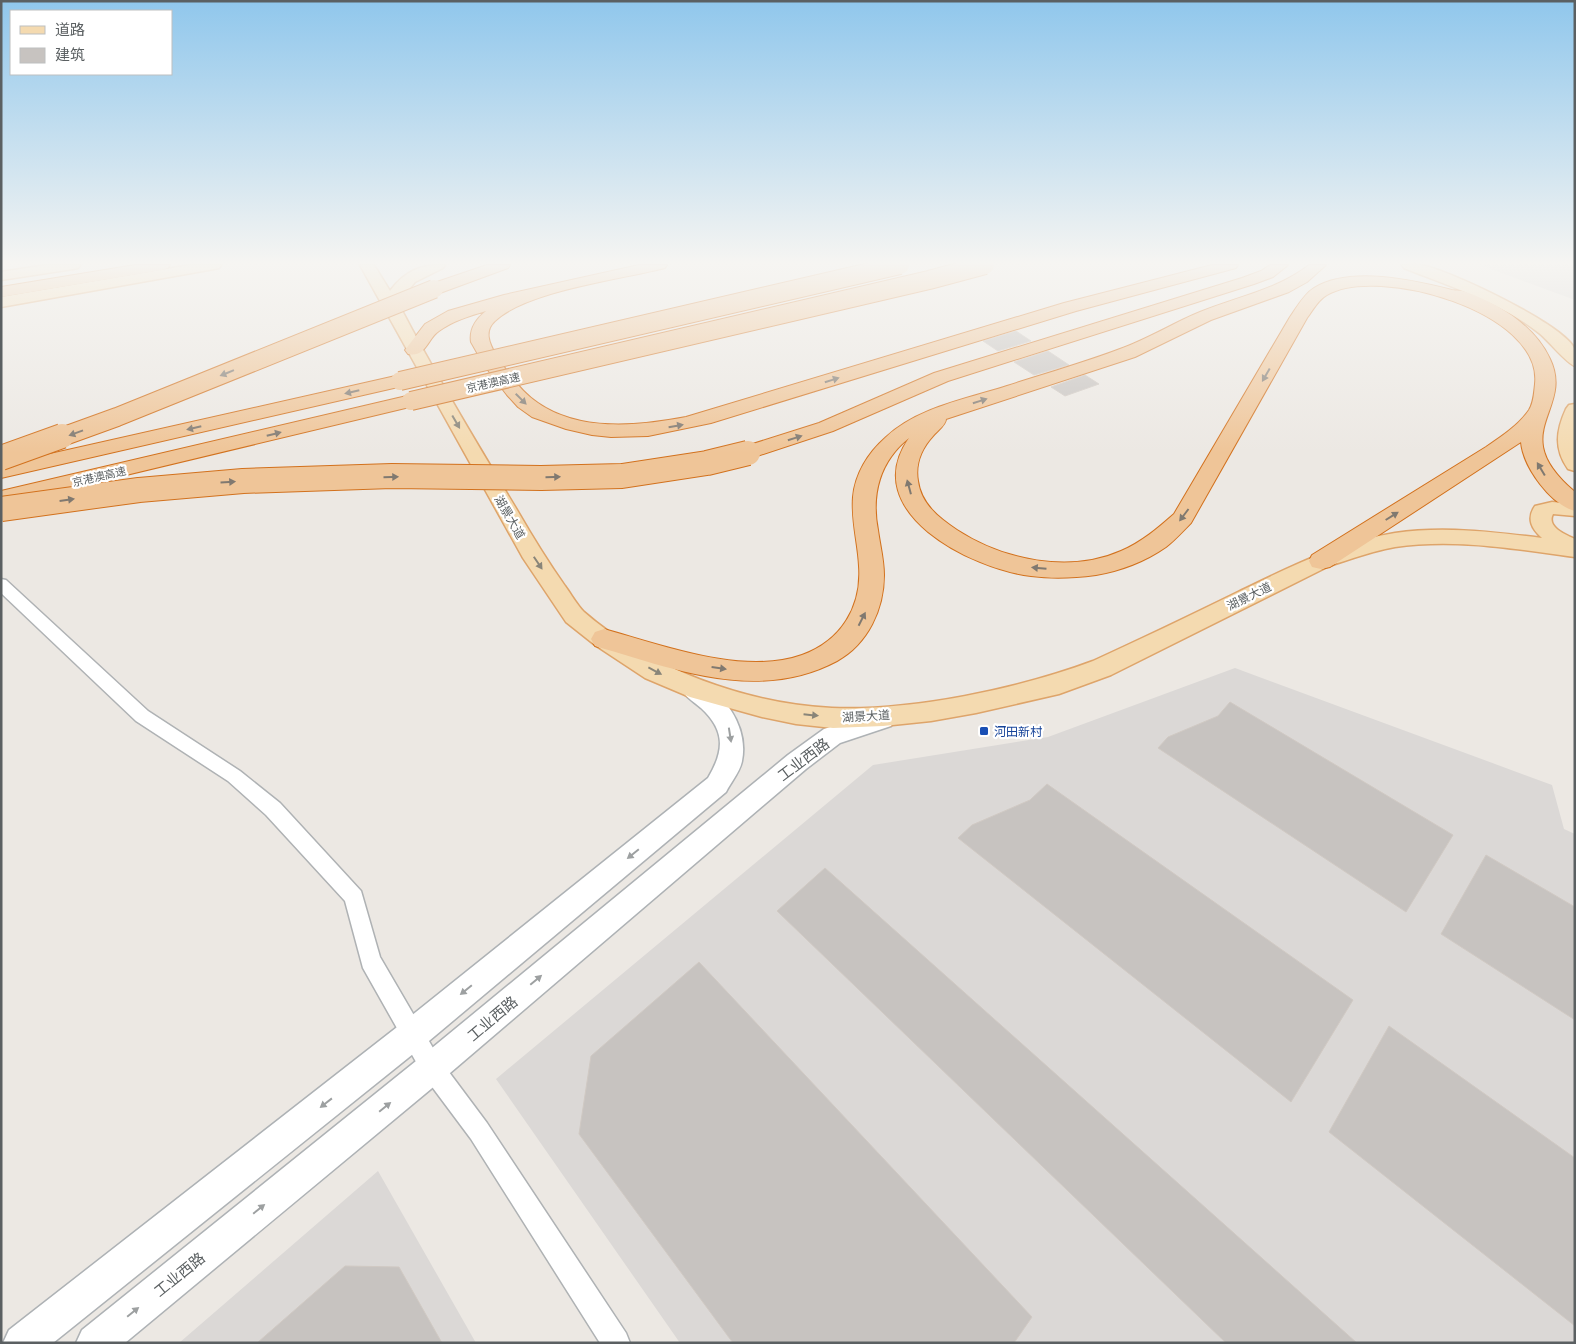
<svg xmlns="http://www.w3.org/2000/svg" width="1576" height="1344" font-family="'Golos Text','Noto Sans SC',sans-serif">
  <style>
    .industrial { fill: #dbd8d6 }
    .building { fill: #c7c3c0; stroke: #d0c9c3 }
    .lines { fill: none; stroke-linecap: round; stroke-linejoin: round }
    .street-casing { stroke: #afb2b4; stroke-width: 3 }
    .secondary-casing { stroke: #aeb2b5; stroke-width: 3 }
    .primary-casing { stroke: #dea46a; stroke-width: 3 }
    .highway-casing { stroke: #d2711d; stroke-width: 2 }
    .street { fill: #fff; fill-rule: evenodd }
    .secondary { fill: #fff; fill-rule: evenodd }
    .primary { fill: #f4dab0; fill-rule: evenodd }
    .highway { fill: #efc598; fill-rule: evenodd }
    .highway-bridge-far1-casing { stroke: #d2711d; stroke-width: 20; stroke-linecap: butt }
    .highway-bridge-casing { stroke: #d2711d; stroke-width: 26; stroke-linecap: butt }
    .highway-bridge-far1 { stroke: #efc598; stroke-width: 18 }
    .highway-bridge { stroke: #efc598; stroke-width: 24 }
    .oneway { fill: #807970 }
    .oneway2 { fill: #898579 }
    .oneway3 { fill: #9da0a1 }
    .transit-dot { fill: #1a4fb4; stroke: #fff; stroke-width: 2 }
    .labels { text-anchor: middle; dominant-baseline: central; stroke-width: 4.5; stroke-linejoin: round; paint-order: stroke }
    .far-street-label { font-size: 11px; fill: #5b6062; stroke: #fff }
    .street-label { font-size: 12px; fill: #5b6062; stroke: #fff }
    .transit-label { font-size: 12px; fill: #164399; stroke: #fff; text-anchor: start }
    .near-street-label { font-size: 15px; fill: #5b6062; stroke: #fff }
  </style>
  <rect width="100%" height="100%" fill="#ece8e3"/>
  <path class="industrial" d="M1480 265H1575V300Z
    M1235 668 1552 785 1564 829 1575 834V1343H680L496 1079 873 765 1048 737Z
    M378 1171 476 1343H179Z"/>
  <path class="building" d="M1016 331 1031 341 998 351 983 341Z
    M1048 351 1069 365 1034 375 1014 362Z
    M1085 375 1099 384 1065 396 1051 387Z
    M1230 702 1453 835 1406 912 1158 748 1168 737 1218 716Z
    M1047 784 1353 1000 1291 1102 958 838 972 825 1030 800Z
    M1486 855 1575 907V1020L1441 934Z
    M825 868 1357 1343H1226L777 911Z
    M699 962 1032 1317 1014 1343H733L579 1134 591 1056Z
    M1389 1026 1575 1158V1326L1329 1132Z
    M345 1266 399 1267 442 1343H257Z"/>
  <g class="lines">
    <g class="street-casing">
      <path id="street" d="M1 579 6 580 148 711 240 771 280 803 361 891 380 957 440 1060 487 1123 626 1333 630 1343H600L471 1139 424 1076 363 968 345 901 266 815 228 781 136 721 1 593Z"/>
    </g>
    <g class="secondary-casing">
      <path id="secondary" d="M690 678C723 689 749 726 742 761 740 772 731 782 726 792L423 1046 53 1343H3L9 1330 401 1024 708 778C724 751 726 731 701 708 693 701 684 696 679 687L682 681Z
        M883 710 891 712 895 719 891 726 840 743 806 769 443 1079 125 1343H76L82 1330 421 1057 788 755 824 729Z"/>
    </g>
    <g class="primary-casing">
      <path id="primary" d="M46 265H80L78 268 73 269 1 280V272Z
        M190 265H221L219 268 214 269 1 307V297Z
        M360 265H374L390 291C405 271 421 264 445 265L443 268 415 282 398 303C435 374 476 442 517 510 532 536 548 562 565 586 571 594 577 605 584 612 648 668 747 704 832 708 912 711 1018 689 1093 661 1141 639 1189 616 1236 593 1288 568 1338 542 1395 533 1444 526 1493 532 1542 538 1532 529 1526 519 1535 506L1552 502 1575 504V516L1553 514C1546 527 1566 535 1575 539V557C1515 549 1455 538 1395 547 1372 551 1351 559 1329 566L1111 675 1059 694 976 713 931 721 883 726 833 728 796 724 762 717 690 697 645 678 595 645 566 622 523 558Z
        M1402 265C1408 265 1415 264 1421 265 1447 269 1568 326 1575 350 1576 355 1575 361 1575 366 1567 364 1548 340 1539 333 1500 302 1449 286 1404 268Z
        M1575 404V471L1568 469C1554 449 1556 431 1566 409L1569 405Z"/>
    </g>
    <g class="highway-casing">
      <path id="highway" d="M135 265H170L168 268 162 270 1 297V287Z
        M487 265H510L508 268 440 293H428L426 289 428 285Z
        M639 265H667L665 268C622 279 526 291 495 321 484 331 489 343 496 355 507 372 521 392 538 403 580 432 639 426 686 417L1064 303 1212 265H1238L1236 268 1076 311 711 423 648 436 611 437 592 435 566 429 532 417 518 407 507 395 484 365 471 342C469 329 476 319 486 311 469 316 453 321 439 331 427 339 426 358 408 354L405 350 425 324 448 311 504 295Z
        M1270 265H1288L1273 277 1254 284 948 381 833 431 748 459 740 458 737 453 740 448 819 423 934 373 1242 278 1261 271Z
        M1309 265H1326L1307 282 1289 292 1211 320 1135 357 946 419C946 425 938 430 933 436 922 448 915 464 918 481 921 504 939 518 957 530 1003 560 1069 574 1121 551 1142 542 1158 528 1174 514L1290 317C1297 307 1304 294 1314 288 1350 266 1413 280 1452 290 1457 291 1461 290 1466 292 1499 304 1535 326 1550 359 1575 411 1504 432 1575 492V511C1551 505 1523 467 1521 442L1330 567 1321 569 1312 567 1309 561 1312 555 1486 447C1501 437 1519 425 1529 410 1534 402 1534 392 1535 384 1543 311 1376 265 1327 295 1318 300 1313 310 1307 318L1191 523C1183 531 1175 540 1166 547 1146 561 1120 571 1096 575 1074 578 1053 579 1031 576 972 569 857 512 909 438 880 461 871 494 878 530 880 545 884 560 884 575 884 609 868 644 837 661 758 703 674 669 595 646L591 639 595 632 604 629C662 645 743 676 802 655 841 641 862 607 859 566 858 543 851 521 853 497 855 474 868 453 885 438 916 408 966 399 1007 386 1044 374 1083 363 1120 349 1148 339 1173 323 1200 312 1236 297 1277 290 1309 265Z
        M400 375 407 377 410 381 407 385 1 478V465Z
        M411 395 418 397 421 401 418 405 1 505V491Z"/>
    </g>
    <use href="#street" class="street"/>
    <use href="#secondary" class="secondary"/>
    <use href="#primary" class="primary"/>
    <use href="#highway" class="highway"/>
    <g class="highway-bridge-far1-casing">
      <path id="highway-bridge-far1" d="M400 381 900 265
        M411 401 929 280 985 265
        M59 438 117 417 434 289"/>
    </g>
    <g class="highway-bridge-casing">
      <path id="highway-bridge" d="M1 458 62 436
        M1 509 139 490 243 481 392 476 541 478 622 476 707 463 748 453"/>
    </g>
    <use href="#highway-bridge-far1" class="highway-bridge-far1"/>
    <use href="#highway-bridge" class="highway-bridge"/>
  </g>
  <defs><path id="oneway-solid" d="M-6-.8H1V-3.2L6.5 0L1 3.2V.8H-6Z" transform="scale(1.25)"/></defs>
  <g class="oneway">
    <use href="#oneway-solid" transform="translate(227 373) rotate(158)"/>
    <use href="#oneway-solid" transform="translate(1266 375) rotate(120)"/>
    <use href="#oneway-solid" transform="translate(832 380) rotate(-17)"/>
    <use href="#oneway-solid" transform="translate(352 392) rotate(167)"/>
    <use href="#oneway-solid" transform="translate(521 399) rotate(45)"/>
    <use href="#oneway-solid" transform="translate(980 401) rotate(-18)"/>
    <use href="#oneway-solid" transform="translate(676 426) rotate(-10)"/>
    <use href="#oneway-solid" transform="translate(194 428) rotate(167)"/>
    <use href="#oneway-solid" transform="translate(76 433) rotate(160)"/>
    <use href="#oneway-solid" transform="translate(274 434) rotate(-14)"/>
    <use href="#oneway-solid" transform="translate(795 438) rotate(-18)"/>
    <use href="#oneway-solid" transform="translate(1541 469) rotate(-121)"/>
    <use href="#oneway-solid" transform="translate(391 477) rotate(-1)"/>
    <use href="#oneway-solid" transform="translate(553 477) rotate(-1)"/>
    <use href="#oneway-solid" transform="translate(228 482) rotate(-4)"/>
    <use href="#oneway-solid" transform="translate(909 487) rotate(-105)"/>
    <use href="#oneway-solid" transform="translate(67 500) rotate(-8)"/>
    <use href="#oneway-solid" transform="translate(1184 515) rotate(127)"/>
    <use href="#oneway-solid" transform="translate(1392 516) rotate(-32)"/>
    <use href="#oneway-solid" transform="translate(1039 568) rotate(-175)"/>
    <use href="#oneway-solid" transform="translate(862 619) rotate(-63)"/>
    <use href="#oneway-solid" transform="translate(719 668) rotate(8)"/>
  </g>
  <g class="oneway2">
    <use href="#oneway-solid" transform="translate(456 422) rotate(60)"/>
    <use href="#oneway-solid" transform="translate(538 563) rotate(56)"/>
    <use href="#oneway-solid" transform="translate(655 671) rotate(28)"/>
    <use href="#oneway-solid" transform="translate(811 715) rotate(6)"/>
  </g>
  <g class="oneway3">
    <use href="#oneway-solid" transform="translate(730 735) rotate(81)"/>
    <use href="#oneway-solid" transform="translate(633 854) rotate(141)"/>
    <use href="#oneway-solid" transform="translate(536 980) rotate(-40)"/>
    <use href="#oneway-solid" transform="translate(466 990) rotate(141)"/>
    <use href="#oneway-solid" transform="translate(326 1103) rotate(142)"/>
    <use href="#oneway-solid" transform="translate(385 1107) rotate(-39)"/>
    <use href="#oneway-solid" transform="translate(259 1209) rotate(-39)"/>
    <use href="#oneway-solid" transform="translate(133 1312) rotate(-39)"/>
  </g>
  <linearGradient id="sky" x2="0" y2="1"><stop stop-color="#90c7ec"/><stop offset="0.58" stop-color="#f6f5f2"/><stop offset="1" stop-color="#f6f5f2" stop-opacity="0"/></linearGradient>
  <rect width="1576" height="453" fill="url(#sky)"/>
  <rect class="transit-dot" x="979" y="726" width="10" height="10" rx="2.5"/>
  <g class="labels">
    <g class="far-street-label">
      <text transform="translate(493 382) rotate(-13)">京港澳高速</text>
      <text transform="translate(99 476) rotate(-13)">京港澳高速</text>
    </g>
    <g class="street-label">
      <text transform="translate(510 517) rotate(60)">湖景大道</text>
      <text transform="translate(1249 596) rotate(-26)">湖景大道</text>
      <text transform="translate(866 716) rotate(-3)">湖景大道</text>
    </g>
    <g class="transit-label">
      <text x="994" y="731">河田新村</text>
    </g>
    <g class="near-street-label">
      <text transform="translate(803 759) rotate(-37)">工业西路</text>
      <text transform="translate(492 1018) rotate(-40)">工业西路</text>
      <text transform="translate(179 1274) rotate(-39)">工业西路</text>
    </g>
  </g>
  <rect width="1576" height="1344" fill="none" stroke="#5b6062" stroke-width="5"/>
  <rect x="10" y="10" width="162" height="65" fill="#ffffff" stroke="#bdbfc0"/>
  <rect x="20" y="26" width="25" height="8" fill="#f4dab0" stroke="#bdbfc0"/>
  <text x="55" y="35" font-size="15" fill="#5b6062">道路</text>
  <rect x="20" y="48" width="25" height="15" fill="#c7c3c0" stroke="#bdbfc0"/>
  <text x="55" y="60" font-size="15" fill="#5b6062">建筑</text>
</svg>
